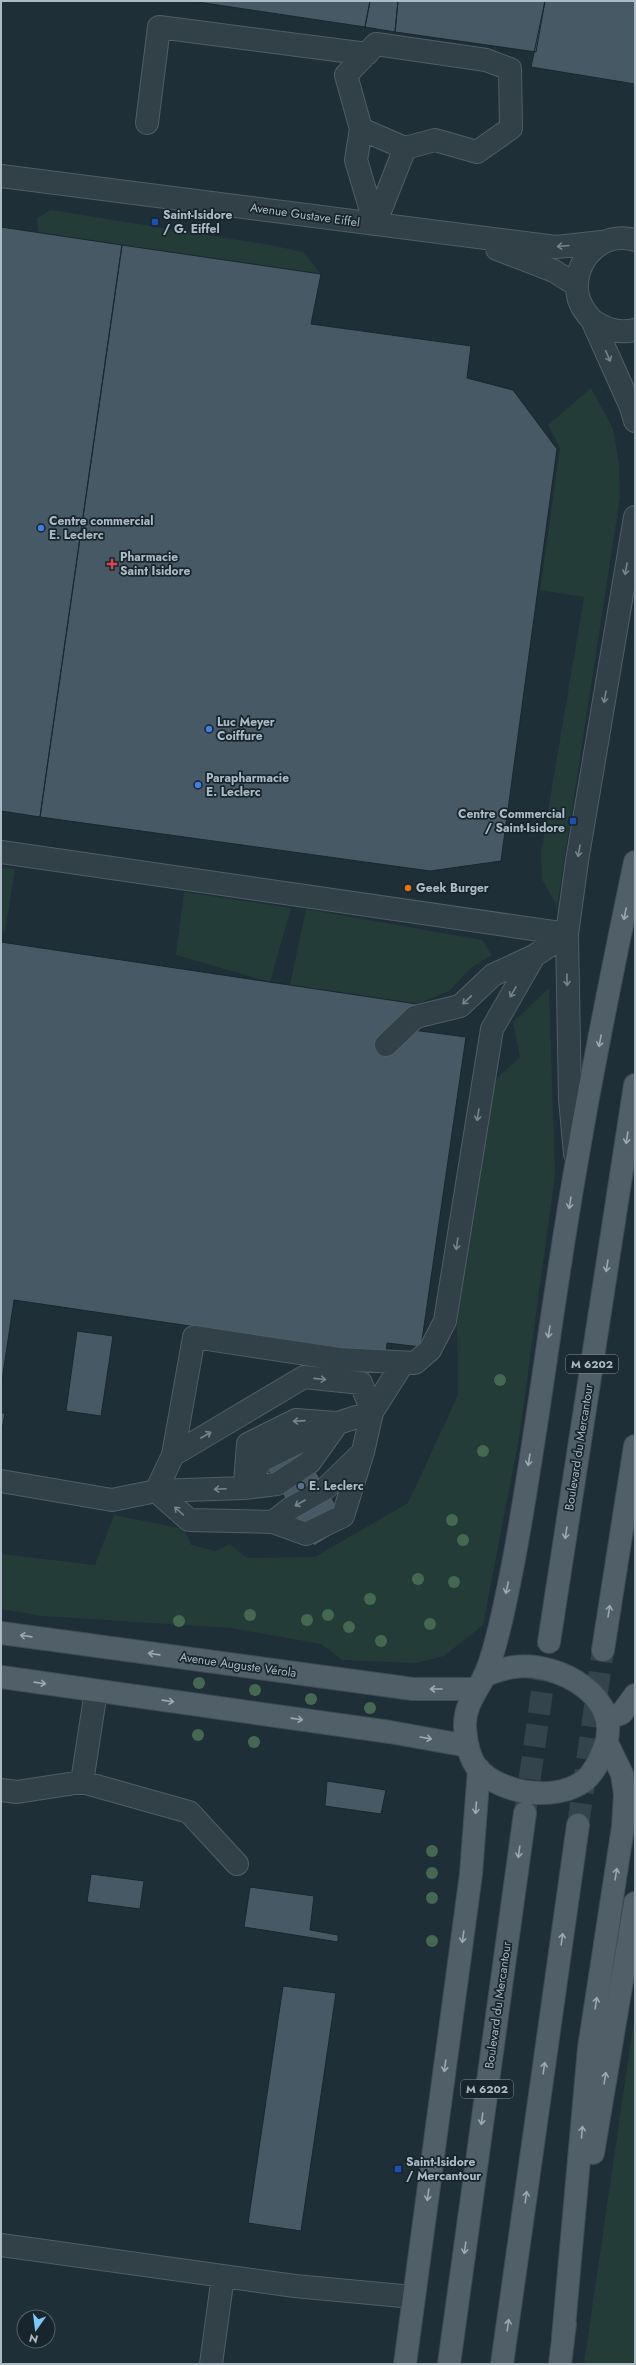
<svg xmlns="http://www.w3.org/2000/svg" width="636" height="2365" font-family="Jost,sans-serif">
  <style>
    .green { fill: #243c38 }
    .building { fill: #475964; stroke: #1a272e }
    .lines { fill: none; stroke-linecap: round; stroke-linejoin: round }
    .major-tunnel { stroke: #34444c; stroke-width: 22; stroke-dasharray: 22 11; stroke-linecap: butt }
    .minor-casing { stroke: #505e66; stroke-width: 24 }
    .major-casing { stroke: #3f4c54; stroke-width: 24 }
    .minor { stroke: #324048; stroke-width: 22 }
    .major { stroke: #505f68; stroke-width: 22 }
    .tree { fill: #456850 }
    .oneway { stroke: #75848d }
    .oneway2 { stroke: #9aa9b2 }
    .transit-dot { fill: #1a4fb4; stroke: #18252c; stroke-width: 1.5 }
    .shop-dot { fill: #3f7fe0; stroke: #18252c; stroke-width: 1.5 }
    .health-dot { fill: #e0444e; stroke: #18252c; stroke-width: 1.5 }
    .food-dot { fill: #e8710a; stroke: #18252c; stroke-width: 1.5 }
    .service-dot { fill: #5c6f8a; stroke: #18252c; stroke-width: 1.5 }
    .labels { text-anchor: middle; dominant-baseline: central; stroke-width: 3.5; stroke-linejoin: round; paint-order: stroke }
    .shield { fill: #18252c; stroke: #808e97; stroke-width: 1 }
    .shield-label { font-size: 11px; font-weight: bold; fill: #acbbc5 }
    .poi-label { font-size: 12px; font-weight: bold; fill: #acbbc5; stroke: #18252c; text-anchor: start }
    .street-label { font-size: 12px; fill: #acbbc5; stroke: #18252c }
  </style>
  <rect width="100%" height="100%" fill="#1f2f37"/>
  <path class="green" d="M51 210 270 245 303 252 321 274 38 233 37 218Z
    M591 388 613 429 619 464 620 497 557 907 542 879 541 853 584 597 540 590 560 448 548 425Z
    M1 867 15 869 5 932 1 931Z
    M184 892 291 908 270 982 176 955Z
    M306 909 482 940 492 955 472 967 449 991 417 1004 290 985Z
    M549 988 555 1176 519 1438 483 1625 444 1656 415 1663 342 1660 321 1644 231 1628 43 1616 1 1609V1554L95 1565 114 1515 184 1529 191 1545 215 1551 230 1544 247 1558 315 1557 408 1503 458 1395 457 1324 486 1128 497 1078 520 1057 513 1022Z
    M635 2013V2364H584Z"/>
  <path class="building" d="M191 1H370L365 27Z
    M370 1H398L395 32 365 27Z
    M398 1H545L536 52 395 32Z
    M545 1H635V84L531 67Z
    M1 227 122 245 40 817 1 811Z
    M122 245 321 274 311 324 471 346 467 378 513 390 557 449 501 861 430 871 40 817Z
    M1 942 417 1004 413 1030 466 1037 421 1347 387 1343 386 1355 14 1300 1 1387Z
    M77 1331 113 1336 101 1416 66 1411Z
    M1 1413H5L1 1435Z
    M298 1442 348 1525 314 1546 262 1460Z
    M327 1781 386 1790 381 1814 325 1806Z
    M91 1874 144 1881 140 1909 87 1902Z
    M250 1887 314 1896 310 1930 338 1935V1942L244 1927Z
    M283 1986 336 1993 301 2231 248 2223Z"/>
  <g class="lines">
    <path class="major-tunnel" d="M525 1812 549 1642
      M578 1825 603 1650"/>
    <g class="minor-casing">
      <path id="minor" d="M376 44 486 60 510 69 511 128 477 152 435 140 405 148 375 224 356 160 361 129 346 75Z
        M147 123 159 27 367 54
        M361 129 405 148
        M1 176 556 247 602 242
        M635 240C600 230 571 263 578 296 580 306 586 313 592 320L631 407 635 421
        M497 249 554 271 576 285
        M592 320C606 329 618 334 635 330
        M1 852 567 934
        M386 1045 415 1017 460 1006 493 975 534 956
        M575 1154 570 1099 567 934 577 861 635 517
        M1 1481 112 1500 156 1491 173 1455 194 1337 339 1359 415 1363 430 1350 445 1321 492 1029 534 956 567 934
        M245 1483 248 1444 296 1420 336 1423
        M244 1488 277 1484 310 1462 337 1424
        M156 1491 189 1520 273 1522 291 1508 326 1488 363 1452 372 1412 361 1383 304 1377 173 1455
        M156 1491 244 1488 262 1460 338 1423 372 1412 403 1363
        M273 1522 306 1534 343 1516 362 1455
        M82 1782 189 1812 237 1864
        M1 1790 17 1792 82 1782 96 1691
        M1 2245 295 2286 413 2297
        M211 2364 223 2276"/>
    </g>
    <g class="major-casing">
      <path id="major" d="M1 1633 413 1689H475
        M549 1642 635 1085
        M603 1650 635 1446
        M484 1676C494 1672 504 1668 514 1667 559 1661 625 1698 604 1749 599 1761 594 1773 584 1781 555 1802 502 1794 478 1769 469 1758 466 1741 465 1727 464 1706 476 1693 485 1675 488 1668 491 1659 493 1652 502 1622 508 1590 514 1559 538 1429 553 1296 576 1166 593 1064 614 962 635 862
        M1 1677 390 1732 468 1746
        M607 1719 622 1713 635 1695
        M593 2153 635 1903
        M563 2338 589 2048 623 1827 625 1794 622 1774 607 1743
        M405 2364 471 1874 479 1769
        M449 2364 525 1813
        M502 2364 578 1825
        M560 2364 565 2324"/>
    </g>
    <use href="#minor" class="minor"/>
    <use href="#major" class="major"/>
  </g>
  <g class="tree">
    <circle cx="500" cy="1380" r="6"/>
    <circle cx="483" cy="1451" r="6"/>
    <circle cx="452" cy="1520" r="6"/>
    <circle cx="463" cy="1540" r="6"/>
    <circle cx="418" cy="1579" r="6"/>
    <circle cx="454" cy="1582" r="6"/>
    <circle cx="370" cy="1599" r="6"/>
    <circle cx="250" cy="1615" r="6"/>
    <circle cx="328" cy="1615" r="6"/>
    <circle cx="307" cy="1620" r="6"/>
    <circle cx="179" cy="1621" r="6"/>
    <circle cx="430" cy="1624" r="6"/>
    <circle cx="349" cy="1627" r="6"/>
    <circle cx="381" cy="1641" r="6"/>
    <circle cx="199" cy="1683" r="6"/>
    <circle cx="255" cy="1690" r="6"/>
    <circle cx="311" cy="1699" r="6"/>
    <circle cx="370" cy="1708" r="6"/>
    <circle cx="198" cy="1735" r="6"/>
    <circle cx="254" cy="1742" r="6"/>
    <circle cx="432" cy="1851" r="6"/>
    <circle cx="432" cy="1873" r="6"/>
    <circle cx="432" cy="1898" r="6"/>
    <circle cx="432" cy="1941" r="6"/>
  </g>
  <defs><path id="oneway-shaft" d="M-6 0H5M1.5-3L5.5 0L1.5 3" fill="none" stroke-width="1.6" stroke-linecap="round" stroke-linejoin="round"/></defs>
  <g class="oneway">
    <use href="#oneway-shaft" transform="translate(563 246) rotate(175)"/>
    <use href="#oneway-shaft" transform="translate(608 356) rotate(66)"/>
    <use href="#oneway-shaft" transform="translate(626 569) rotate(100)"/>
    <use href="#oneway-shaft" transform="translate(605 697) rotate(100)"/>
    <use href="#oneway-shaft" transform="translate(579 851) rotate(100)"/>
    <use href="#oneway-shaft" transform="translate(567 980) rotate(89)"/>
    <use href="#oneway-shaft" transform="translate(513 992) rotate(120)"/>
    <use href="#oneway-shaft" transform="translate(467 1000) rotate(137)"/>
    <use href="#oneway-shaft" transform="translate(478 1115) rotate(99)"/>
    <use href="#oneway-shaft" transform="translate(457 1244) rotate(99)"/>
    <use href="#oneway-shaft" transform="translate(320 1379) rotate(6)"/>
    <use href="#oneway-shaft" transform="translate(299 1421) rotate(176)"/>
    <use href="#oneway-shaft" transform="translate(206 1435) rotate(-30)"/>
    <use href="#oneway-shaft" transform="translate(220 1489) rotate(177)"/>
    <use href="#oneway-shaft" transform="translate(300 1503) rotate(150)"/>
    <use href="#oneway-shaft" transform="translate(179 1511) rotate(-138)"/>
  </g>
  <g class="oneway2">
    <use href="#oneway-shaft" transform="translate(625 914) rotate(101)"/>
    <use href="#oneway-shaft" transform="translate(600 1041) rotate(101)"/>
    <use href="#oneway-shaft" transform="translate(627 1138) rotate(99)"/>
    <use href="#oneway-shaft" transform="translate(570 1203) rotate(99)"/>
    <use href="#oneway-shaft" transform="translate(607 1266) rotate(99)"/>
    <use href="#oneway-shaft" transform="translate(549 1332) rotate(99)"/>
    <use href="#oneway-shaft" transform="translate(529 1460) rotate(99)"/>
    <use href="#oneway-shaft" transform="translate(566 1533) rotate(99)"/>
    <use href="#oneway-shaft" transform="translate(507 1588) rotate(102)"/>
    <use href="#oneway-shaft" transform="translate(609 1611) rotate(-81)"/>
    <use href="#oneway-shaft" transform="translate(26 1636) rotate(-172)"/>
    <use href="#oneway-shaft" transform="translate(154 1654) rotate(-172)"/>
    <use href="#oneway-shaft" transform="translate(40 1683) rotate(8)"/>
    <use href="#oneway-shaft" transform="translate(436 1689) rotate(180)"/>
    <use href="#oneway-shaft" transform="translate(168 1701) rotate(8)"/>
    <use href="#oneway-shaft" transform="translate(297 1719) rotate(8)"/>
    <use href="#oneway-shaft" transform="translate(426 1738) rotate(10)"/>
    <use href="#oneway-shaft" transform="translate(476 1808) rotate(94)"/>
    <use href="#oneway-shaft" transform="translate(519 1852) rotate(98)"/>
    <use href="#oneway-shaft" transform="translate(616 1874) rotate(-81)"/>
    <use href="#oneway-shaft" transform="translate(463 1937) rotate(98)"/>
    <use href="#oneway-shaft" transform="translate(562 1939) rotate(-82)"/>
    <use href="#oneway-shaft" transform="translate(596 2003) rotate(-81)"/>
    <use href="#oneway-shaft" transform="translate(445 2066) rotate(98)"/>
    <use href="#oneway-shaft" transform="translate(544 2068) rotate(-82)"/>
    <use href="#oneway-shaft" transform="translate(605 2078) rotate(-81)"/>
    <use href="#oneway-shaft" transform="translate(482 2119) rotate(98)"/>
    <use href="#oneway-shaft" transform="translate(582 2132) rotate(-85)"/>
    <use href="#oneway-shaft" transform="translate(428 2195) rotate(98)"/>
    <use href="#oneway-shaft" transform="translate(526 2197) rotate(-82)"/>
    <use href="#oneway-shaft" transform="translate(465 2248) rotate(98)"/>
    <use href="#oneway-shaft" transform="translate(508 2325) rotate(-82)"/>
  </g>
  <g class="transit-dot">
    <rect x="151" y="218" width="8" height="8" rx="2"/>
    <rect x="569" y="817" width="8" height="8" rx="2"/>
    <rect x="394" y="2165" width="8" height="8" rx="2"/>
  </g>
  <g class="shop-dot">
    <circle cx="41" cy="528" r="4"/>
    <circle cx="209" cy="729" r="4"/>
    <circle cx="198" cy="785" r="4"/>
  </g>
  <path class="health-dot" d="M110 558h4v4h4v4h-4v4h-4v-4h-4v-4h4z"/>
  <circle class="food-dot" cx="408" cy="888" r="4"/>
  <circle class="service-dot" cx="301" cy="1486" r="4"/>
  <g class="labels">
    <g class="shield">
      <rect x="566" y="1355" width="52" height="18" rx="3"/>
      <rect x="461" y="2080" width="52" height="18" rx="3"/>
    </g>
    <g class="shield-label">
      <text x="592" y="1364">M 6202</text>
      <text x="487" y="2089">M 6202</text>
    </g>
    <g class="poi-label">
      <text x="163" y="215">Saint-Isidore<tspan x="163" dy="14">/ G. Eiffel</tspan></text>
      <text x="49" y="521">Centre commercial<tspan x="49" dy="14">E. Leclerc</tspan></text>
      <text x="120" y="557">Pharmacie<tspan x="120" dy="14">Saint Isidore</tspan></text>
      <text x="217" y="722">Luc Meyer<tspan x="217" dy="14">Coiffure</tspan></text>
      <text x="206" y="778">Parapharmacie<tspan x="206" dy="14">E. Leclerc</tspan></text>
      <text x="565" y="814" text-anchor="end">Centre Commercial<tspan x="565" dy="14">/ Saint-Isidore</tspan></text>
      <text x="416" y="888">Geek Burger</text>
      <text x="309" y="1486">E. Leclerc</text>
      <text x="406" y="2162">Saint-Isidore<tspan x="406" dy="14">/ Mercantour</tspan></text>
    </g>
    <g class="street-label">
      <text transform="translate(305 215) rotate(8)">Avenue Gustave Eiffel</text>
      <text transform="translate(579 1447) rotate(-81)">Boulevard du Mercantour</text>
      <text transform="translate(238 1665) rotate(8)">Avenue Auguste Vérola</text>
      <text transform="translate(498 2005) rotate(-82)">Boulevard du Mercantour</text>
    </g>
  </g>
  <rect width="636" height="2365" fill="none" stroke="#acbbc5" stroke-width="4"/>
  <g transform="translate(36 2329) rotate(194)"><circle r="19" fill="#18252c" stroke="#536169"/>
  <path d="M0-3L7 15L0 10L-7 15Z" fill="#7bc8fb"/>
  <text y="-6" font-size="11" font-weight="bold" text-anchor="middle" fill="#acbbc5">N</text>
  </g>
</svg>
